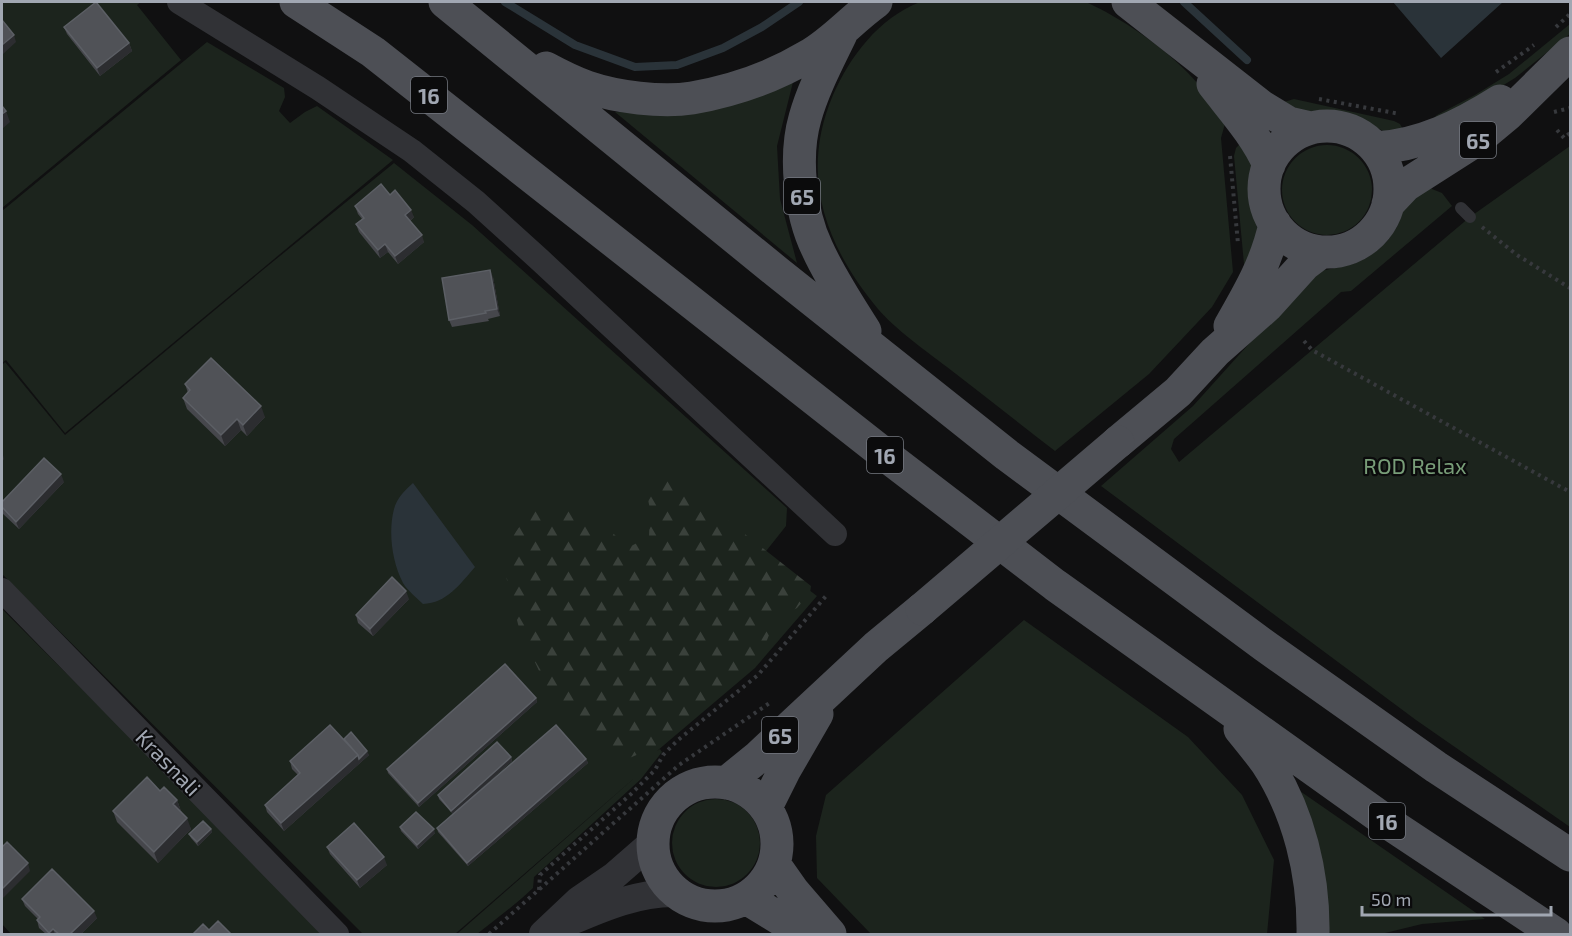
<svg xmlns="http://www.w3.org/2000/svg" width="1572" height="936" font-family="'Exo 2',sans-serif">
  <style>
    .green { fill: #1c241d }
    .forest { fill: url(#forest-firs) }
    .water { fill: #2a3339 }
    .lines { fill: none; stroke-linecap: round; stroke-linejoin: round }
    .stream { stroke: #2a3339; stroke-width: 8 }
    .path { stroke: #37393d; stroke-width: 4; stroke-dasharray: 3 4.5; stroke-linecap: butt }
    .service { stroke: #313236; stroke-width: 12 }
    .minor { stroke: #313236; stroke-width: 24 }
    .tertiary { stroke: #313236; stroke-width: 28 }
    .primary { stroke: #4d4f55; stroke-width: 33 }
    .primary-bridge { stroke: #4d4f55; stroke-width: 33 }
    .wall { fill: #46474c }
    .shaded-wall { fill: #2c2d30 }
    .building { fill: #505257; stroke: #5c5f65; stroke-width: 1.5 }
    .labels { text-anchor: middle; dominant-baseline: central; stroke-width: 4.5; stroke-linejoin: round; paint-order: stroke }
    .shield { fill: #0b0b0c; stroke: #747880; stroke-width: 1.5 }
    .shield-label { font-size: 21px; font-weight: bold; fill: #a1a7b2 }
    .park-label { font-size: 22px; fill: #789d78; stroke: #0b0b0c }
    .street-label { font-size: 22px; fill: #a1a7b2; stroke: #0b0b0c }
  </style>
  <defs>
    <pattern id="forest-firs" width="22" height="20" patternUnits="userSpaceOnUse" patternTransform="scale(1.5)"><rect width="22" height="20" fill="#1c241d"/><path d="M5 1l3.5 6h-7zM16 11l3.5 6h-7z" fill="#3a413b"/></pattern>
  </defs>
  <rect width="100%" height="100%" fill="#101011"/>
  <path class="green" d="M2 2H141L137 5 181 60 2 208Z
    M920 2H1086C1121 18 1161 45 1188 73 1202 87 1214 104 1226 120L1221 138 1233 272 1212 307 1149 374 1055 451C1019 423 983 395 947 367 926 351 895 329 878 309 825 245 799 175 833 95 850 56 879 18 920 2Z
    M1570 24V34L1515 78 1463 110 1434 118 1437 115 1475 95 1509 74Z
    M207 42 284 88 285 97 279 111 290 123 305 112 317 106 393 160 65 433 6 360 2 363V211Z
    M793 82 777 146 780 199 797 263 615 112 680 113Z
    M1294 99 1394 121 1400 124 1407 137 1385 132 1360 119 1346 113 1330 111 1306 114 1284 102Z
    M1244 140 1252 167 1248 193 1259 235 1245 275 1234 156 1236 148Z
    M1282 190a45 45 0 1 1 90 0a45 45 0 1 1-90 0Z
    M1570 146V827L1416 720 1101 486 1193 406 1274 316 1316 272 1353 264 1366 258 1378 250 1388 240 1397 227 1404 205 1428 185 1432 189 1442 193 1452 206 1351 291 1341 292 1174 439 1171 449 1179 462 1470 217Z
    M394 163 472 225 787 508 786 526 763 555 817 596 755 668 657 751 660 749 662 752 641 779 534 877 533 888C515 905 496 919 477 934H457L639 774 455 934H363L2 574V365L5 362 65 435 264 269Z
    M2 609 327 934H11L2 924Z
    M1024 620 1188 737 1242 795 1274 860 1267 934H871L817 878 816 836 826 795Z
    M1297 789 1485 919 1422 924 1381 934H1321Z
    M672 843a44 44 0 1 1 88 0a44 44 0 1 1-88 0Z"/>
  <path class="forest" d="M656 478 671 479 717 512 811 586 810 593 797 608 775 620 763 650 692 718 653 748 620 762 591 731 548 690 519 628 505 572 510 539 531 512 555 506 584 513 613 533 627 548 649 537 650 509 646 490Z"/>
  <path class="water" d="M1393 2H1503L1441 58Z
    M413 483 475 567C460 584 447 603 423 604 416 597 408 591 403 583 392 562 388 532 394 509 397 498 405 490 413 483Z"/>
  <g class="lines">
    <path class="stream" d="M505 2 575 45 635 67 677 65 723 48 762 27 799 2
      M1184 2 1247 60"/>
    <path class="path" d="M1556 27 1570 14
      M1496 72 1534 45
      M1319 99 1400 114
      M1554 112 1570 108
      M1557 130 1564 138 1570 133
      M1230 156 1238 244
      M1482 227 1517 255 1570 288
      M1304 341 1312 350 1570 492
      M539 890 540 875 631 794 655 770 663 755 678 740 758 675 826 596
      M489 934 679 765 771 702"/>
    <path class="service" d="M1461 208 1470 217"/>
    <path class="minor" d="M179 2 318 88 412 151 476 202 540 260 835 534
      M2 590 337 934"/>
    <path class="tertiary" d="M569 922C604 907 639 892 677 893
      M543 934 579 900 614 876 653 842"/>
    <path class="primary" d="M296 2 373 52 893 461 1055 585 1390 824 1556 934
      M445 2 777 272 1007 455 1265 646 1436 767 1570 855
      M1128 2 1261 106 1289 123 1311 128
      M841 34C828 61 813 89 805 118 794 156 800 213 817 248 830 277 848 304 865 331
      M546 68C559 75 573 82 587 87 616 97 662 103 692 98 731 91 773 77 808 56 833 42 852 19 876 2
      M1213 84C1233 110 1256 135 1269 165
      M1264 189a63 63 0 1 1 126 0a63 63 0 1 1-126 0Z
      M1375 148C1420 146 1462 125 1500 101
      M1388 204 1406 185 1478 139 1508 114 1570 53
      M1230 326C1249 293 1267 262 1275 224
      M1118 442 1178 392 1215 352 1267 306 1305 264 1321 252
      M1240 729C1249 740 1258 751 1266 762 1299 812 1314 875 1313 934
      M653 844a62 62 0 1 1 124 0a62 62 0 1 1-124 0Z
      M726 783 758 757 876 647 922 609
      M766 807 784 771 817 714
      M774 864 793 891 830 934
      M746 898 805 934"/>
    <path class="primary-bridge" d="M922 609 1118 442"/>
  </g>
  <path class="wall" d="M64 27 129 43 132 51 100 76 67 34Z
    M390 195 414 217 410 221 424 242 398 264 388 252 380 258 359 232 356 224 362 219 358 214 355 206Z
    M493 277 500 316 488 319 489 321 452 327 449 320Z
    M185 384 265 417 247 436 241 430 225 446 187 409 183 398 188 393Z
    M64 482 19 529 2 513V502Z
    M409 599 373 636 358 623 356 615Z
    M536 698 537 702 419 807 388 773 387 769Z
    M344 739 369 755 284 831 267 812 265 805 298 775 292 769 290 761Z
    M511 757 512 761 470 799 586 759 588 763 468 866 438 832 437 828 453 814 439 799 438 795Z
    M160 791 177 800 181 811 191 829 158 863 117 822 113 811Z
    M400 827 435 833 418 849 401 831Z
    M211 829 212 832 198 846 191 838 189 834Z
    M327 847 387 865 360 888 330 854Z
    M22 899 97 918 81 934H46L39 928 37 920 38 919 25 906Z"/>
  <path class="shaded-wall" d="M14 35 16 42 2 55V45Z
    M129 43 132 51 100 76 97 68Z
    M6 111 10 122 2 129V114Z
    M411 210 414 217 408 222 405 215Z
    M422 235 424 242 398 264 395 256Z
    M385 244 388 252 380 258 378 250Z
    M490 270 493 277 500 316 497 309Z
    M261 406 265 417 247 436 243 425Z
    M237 419 241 430 225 446 221 435Z
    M2 451 4 459 2 462Z
    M61 474 64 482 19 529 16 522Z
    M406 591 409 599 373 636 370 629Z
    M536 698 537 702 419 807 418 803Z
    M367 751 369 755 284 831 281 823 358 755Z
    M511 757 512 761 453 814 451 811Z
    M586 759 588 763 468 866 467 863Z
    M177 800 181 811 177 815 173 804Z
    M187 818 191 829 158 863 154 852Z
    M211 829 212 832 198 846 197 842Z
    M434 829 435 833 418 849 417 845Z
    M384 857 387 865 360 888 357 880Z
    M28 863 30 871 2 899V889Z
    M94 911 97 918 81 934H70Z
    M53 929 55 934H50L49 933Z"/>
  <path class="building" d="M96 2 129 43 97 68 64 27Z
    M2 20 14 35 2 45Z
    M2 106 6 111 2 114Z
    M381 184 390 195 395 190 411 210 405 215 422 235 395 256 385 244 378 250 356 224 364 218 355 206Z
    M490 270 497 309 485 311 486 313 449 320 442 278Z
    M211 358 261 406 243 425 237 419 221 435 183 398 190 390 185 384Z
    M44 458 61 474 16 522 2 507V502Z
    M392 577 406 591 370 629 356 615Z
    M505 664 536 698 418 803 387 769Z
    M330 725 358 755 281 823 265 805 300 773 290 761Z
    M556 725 586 759 467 863 437 828Z
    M351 732 367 751 359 759 358 755 344 739Z
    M497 742 511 757 451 811 438 795Z
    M147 777 160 791 164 787 177 800 173 804 187 818 154 852 113 811Z
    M416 812 434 829 417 845 400 827Z
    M203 821 211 829 197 842 189 834Z
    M354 823 384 857 357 880 327 847Z
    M7 842 28 863 2 889V847Z
    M52 869 94 911 70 934H59L53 929 49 933 37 920 40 917 22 899Z
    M218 921 231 934H193L203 924 209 930Z"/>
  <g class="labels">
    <g class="shield">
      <rect x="411" y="77" width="36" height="36" rx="4.5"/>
      <rect x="1460" y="122" width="36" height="36" rx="4.5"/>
      <rect x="784" y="178" width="36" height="36" rx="4.5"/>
      <rect x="867" y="437" width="36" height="36" rx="4.5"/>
      <rect x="762" y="717" width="36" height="36" rx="4.5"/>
      <rect x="1369" y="803" width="36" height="36" rx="4.5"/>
    </g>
    <g class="shield-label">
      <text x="429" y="95">16</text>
      <text x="1478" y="140">65</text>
      <text x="802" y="196">65</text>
      <text x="885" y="455">16</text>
      <text x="780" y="735">65</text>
      <text x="1387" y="821">16</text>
    </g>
    <g class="park-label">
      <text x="1415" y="465">ROD Relax</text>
    </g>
    <g class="street-label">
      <text transform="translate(169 762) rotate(46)">Krasnali</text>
    </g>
  </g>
  <rect width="1572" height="936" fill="none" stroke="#a1a7b2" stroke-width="6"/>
  <path d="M1362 906v9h189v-9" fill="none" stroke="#a1a7b2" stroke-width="3"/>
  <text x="1371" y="906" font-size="18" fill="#a1a7b2" stroke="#0b0b0c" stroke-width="4.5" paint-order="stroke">50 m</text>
</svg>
